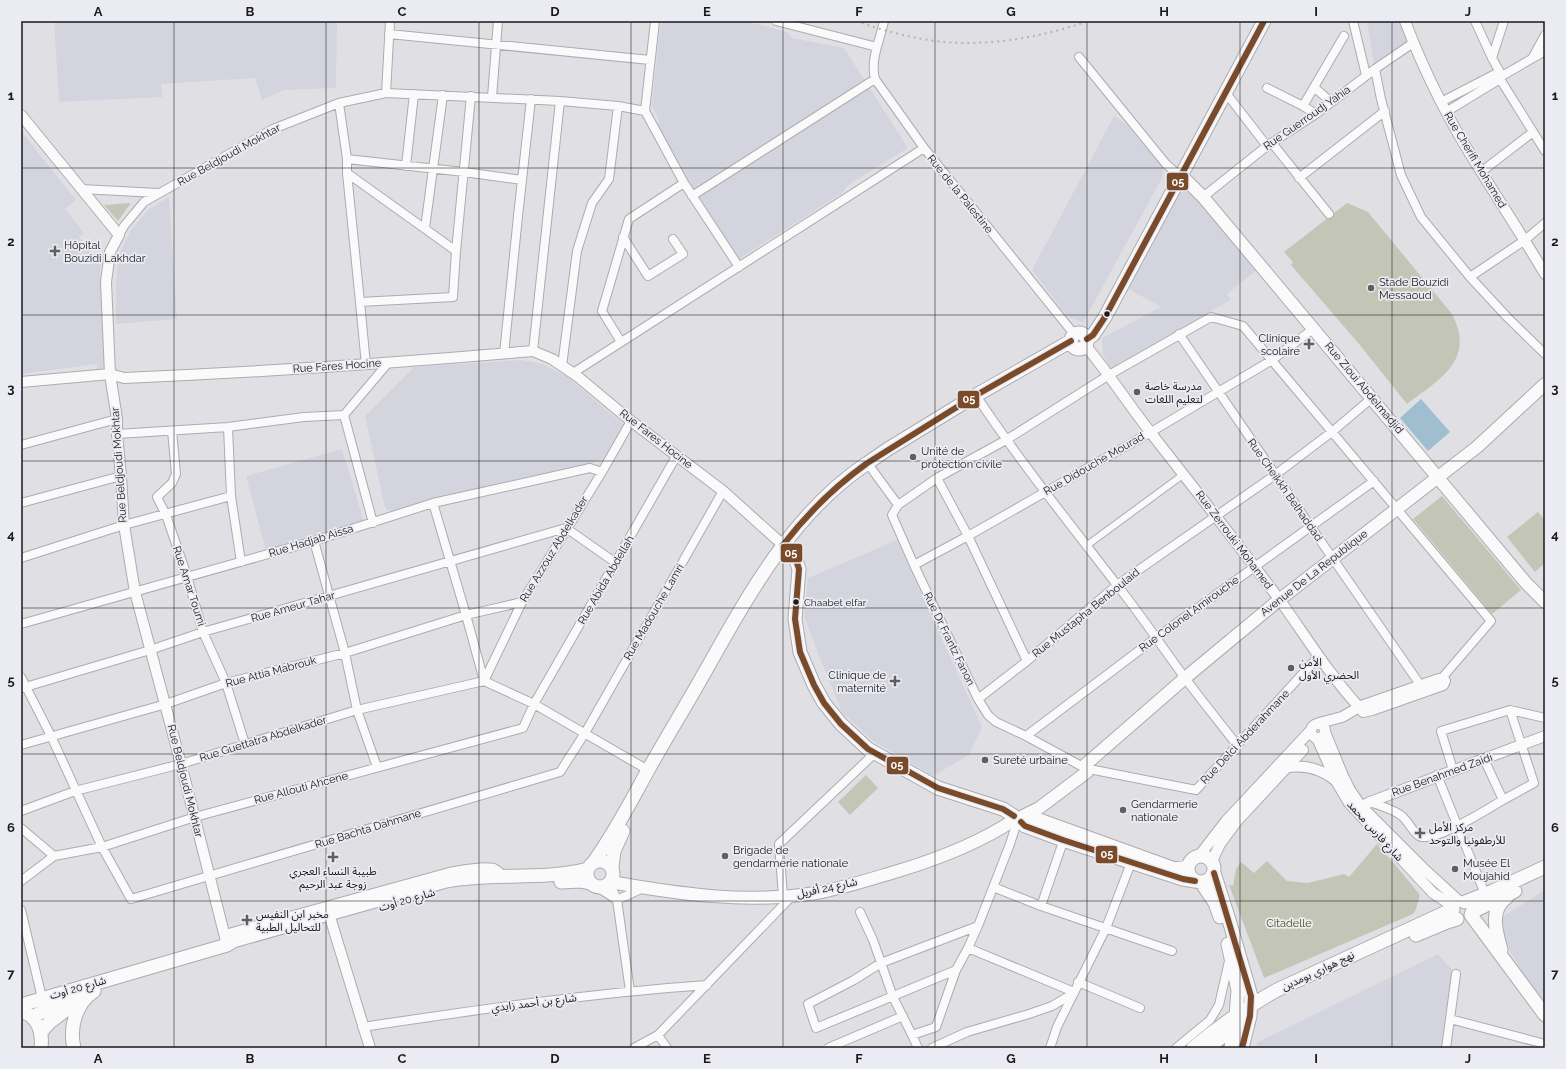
<svg xmlns="http://www.w3.org/2000/svg" width="1566" height="1069" font-family="Raleway,'Noto Sans Arabic',sans-serif">
  <style>
    .built { fill: #d4d4de }
    .green { fill: #c3c6b6 }
    .water { fill: #9fbed0 }
    .lines { fill: none; stroke-linecap: round; stroke-linejoin: round }
    .pedestrian-casing { stroke: #acacb0; stroke-width: 8 }
    .minor-casing { stroke: #acacb0; stroke-width: 10 }
    .tertiary-casing { stroke: #acacb0; stroke-width: 12 }
    .secondary-casing { stroke: #acacb0; stroke-width: 14 }
    .primary-casing { stroke: #acacb0; stroke-width: 15 }
    .pedestrian { stroke: #fafafb; stroke-width: 6 }
    .minor { stroke: #fafafb; stroke-width: 8 }
    .tertiary { stroke: #fafafb; stroke-width: 10 }
    .secondary { stroke: #fafafb; stroke-width: 12 }
    .primary { stroke: #fafafb; stroke-width: 13 }
    .rail { stroke: #b4b4b5; stroke-width: 2; stroke-dasharray: 2 4; stroke-linecap: butt }
    .bus-1-casing { stroke: #ebebf3; stroke-width: 9 }
    .bus-1 { stroke: #7a4b2a; stroke-width: 6 }
    .grid { fill: none; stroke: #1a1a1c; stroke-width: 1; stroke-opacity: 0.55 }
    .poi-dot { fill: #5f5f62; stroke: #ebebf3; stroke-width: 1.5 }
    .bus-dot { fill: #1a1a1c; stroke: #ebebf3; stroke-width: 1.5 }
    .labels { text-anchor: middle; dominant-baseline: central; stroke-width: 3.5; stroke-linejoin: round; paint-order: stroke }
    .bus-label { font-size: 10px; fill: #1a1a1c; stroke: #ebebf3; text-anchor: start }
    .street-label { font-size: 11px; fill: #1a1a1c; stroke: #ebebf3 }
    .poi-label { font-size: 11px; fill: #1a1a1c; stroke: #ebebf3; text-anchor: start }
    .park-label { font-size: 11px; fill: #49520c; stroke: #ebebf3 }
    .line-badge { stroke: #ebebf3; stroke-width: 1.5 }
    .badge-label { font-size: 11px; text-anchor: middle; font-weight: bold; fill: #fff }
    .neatline { fill: none; stroke: #1a1a1c; stroke-width: 1.5 }
    .grid-label { font-size: 13px; text-anchor: middle; font-weight: bold; fill: #1a1a1c }
  </style>
  <rect width="100%" height="100%" fill="#e0e0e4"/>
  <path class="built" d="M54 21H337L336 88 284 90 262 100 255 78 161 84 163 97 59 102Z
    M664 21H744L787 32 792 38 844 48 908 148 848 185 842 193 739 259 700 198 656 133 659 121 652 105 660 27Z
    M1367 21H1405L1413 43 1375 69Z
    M1114 116 1125 123 1163 167V172L1162 178 1083 323 1067 316 1032 270Z
    M21 131 76 200 65 209 84 233 79 237 100 264 106 369H97V364L21 374Z
    M1186 186 1257 270 1227 294 1231 300 1216 308 1113 372 1103 355 1102 338 1161 307 1125 287 1180 190Z
    M169 197 177 319 116 324V283L119 254 131 230 149 209Z
    M521 360 543 364 566 376 627 427 610 458 394 514 385 508 365 416 414 367Z
    M342 449 364 522 266 551 246 476Z
    M897 540 982 727 969 755 933 776 873 741 842 712 817 651 804 616 808 578Z
    M1545 890V1002L1522 972 1511 953 1505 938 1502 917Z
    M1438 954 1453 971 1441 1048H1259L1256 1043Z"/>
  <path class="green" d="M131 203 118 221 104 205Z
    M1347 203 1368 212 1452 314C1476 360 1440 379 1407 404L1359 344 1291 265 1293 262 1284 252Z
    M1442 496 1521 590 1492 614 1413 519Z
    M1538 512 1545 520V563L1535 572 1507 537Z
    M866 775 878 788 850 815 838 802Z
    M1377 844 1398 868 1420 895 1416 909 1413 914 1264 978 1229 885 1233 886 1236 869 1241 862 1254 873 1267 861 1287 881 1308 883 1344 874 1349 877Z"/>
  <path class="water" d="M1421 399 1450 432 1428 451 1400 418Z"/>
  <g class="lines">
    <g class="pedestrian-casing">
      <path id="pedestrian" d="M1086 546 1184 474"/>
    </g>
    <g class="minor-casing">
      <path id="minor" d="M776 21 877 47
        M884 21C880 41 870 59 875 79L924 148 1074 334
        M1353 21 1366 75
        M1475 21 1492 58 1502 76
        M389 34 650 60
        M1079 57 1166 164 1174 171
        M1533 57 1545 35
        M1492 58 1504 21
        M1375 69 1381 99 1401 175 1421 217 1470 277 1508 318 1545 354
        M1502 76 1500 79 1545 151
        M1502 76 1545 51
        M1314 87 1303 106 1316 114
        M1267 88 1303 106
        M386 93 390 21
        M1226 93 1267 146
        M492 97 498 21
        M1331 102 1314 87 1344 36
        M1441 102 1499 72
        M645 111 655 21
        M1446 112 1500 79
        M1272 143 1329 214
        M347 159 464 172 522 180
        M406 166 414 94
        M1481 172 1533 132
        M347 173 360 302
        M1299 178 1385 111
        M81 189 158 193
        M692 196 875 79
        M1203 197 1267 146 1316 114 1375 69 1413 43
        M425 228 443 95
        M119 235 124 226 144 202 273 129 339 103
        M623 237 648 276 683 254 673 239
        M456 251 471 96
        M1470 277 1525 240 1545 223
        M1179 334 1311 527 1421 686
        M621 342 602 311 629 219 684 183
        M533 351 560 101
        M504 354 518 216 531 99
        M366 365 360 302 453 297 456 251 347 173V159L339 103 386 93 560 101 618 106 645 111 684 183 739 267
        M562 366 577 251 592 203 609 179 618 106
        M573 373 924 148
        M979 400C1022 464 1070 524 1117 585 1141 615 1162 647 1185 678 1202 701 1220 723 1237 745
        M228 427 231 496 241 562
        M172 431 176 474 172 483 157 497 166 515 187 576 203 632 226 683 245 744
        M117 434 228 427 304 417 344 415
        M21 445 117 419
        M871 468 898 505 892 515 914 565 978 699 988 715 996 722 1026 736 1083 767
        M937 478 968 536 1027 661
        M21 503 121 476
        M433 503 466 615 484 681
        M898 505 937 478 1006 440 1109 375 1211 317 1243 326 1491 621 1442 678
        M373 523 344 415 388 363
        M314 541 345 653 357 710 377 767
        M21 558 124 525 231 496
        M914 565 968 536 1151 432 1272 360 1313 329
        M21 624 314 541 433 503 590 468 602 472
        M21 677 51 736 102 847 131 899 560 772 585 733 723 491
        M484 681 522 602 602 472 631 421
        M484 681 534 704 648 770
        M22 688 150 650 203 632 566 528 616 563
        M978 699 1027 661 1117 585 1275 475 1333 431 1372 398
        M1026 736 1157 637 1374 481
        M21 745 166 704 226 683 345 653 466 615 522 602
        M1484 759 1503 800 1534 783 1510 710
        M1089 769 1196 790 1318 657
        M1453 770 1441 731 1510 710 1545 718
        M1437 775 1485 894
        M1370 802C1380 806 1394 809 1403 817 1409 823 1413 832 1419 836 1432 845 1489 808 1503 800
        M21 811 75 791 181 764 357 710 484 681
        M21 828 54 856
        M21 881 54 856 102 847 195 817 523 728 534 704 677 455
        M610 883 617 900 630 991
        M597 887 617 900
        M993 887 1041 906 1172 951
        M783 896 779 844 875 753
        M617 900 643 888
        M1041 906 1065 836
        M21 910 42 998
        M860 912 873 940 893 997 912 1035 936 1027 956 970 968 948 978 926 1010 844 1017 822
        M225 934 449 872C461 870 482 865 494 868 498 870 501 873 504 876
        M968 948 1074 992
        M956 970 816 1028 808 1004 854 980 881 963 978 926
        M1456 974 1450 1019 1545 1044
        M1078 982 1140 1008
        M362 1027C477 1010 591 993 707 985
        M658 1035 667 1048
        M912 1035 918 1048
        M634 1048 658 1035 792 896
        M828 1048 903 1016
        M932 1048 967 1032 1029 1014 1052 1006 1074 993
        M1050 1048 1057 1027 1106 928 1131 863
        M1176 1048 1210 1020 1219 1005 1229 961
        M1446 1048 1450 1019"/>
    </g>
    <g class="tertiary-casing">
      <path id="tertiary" d="M1405 21C1425 74 1451 125 1482 173 1503 207 1525 240 1545 274
        M21 115 119 235 110 252 106 282 110 374 117 419V434L121 476 124 525 135 592 181 764 227 945
        M1086 346C1109 374 1129 405 1151 433 1194 488 1237 543 1279 599 1305 635 1328 673 1358 706
        M21 382 110 374 124 378C260 372 397 363 533 351L552 359 577 376 631 421 723 491 783 545
        M1361 706 1439 679H1444L1445 681 1443 685 1372 710 1363 712
        M1319 723 1342 717 1356 709
        M1311 731a7 7 0 1 1 14 0a7 7 0 1 1-14 0Z
        M1325 732 1343 776 1350 790 1361 806 1425 870 1460 902
        M1317 738 1336 781 1349 803 1433 893 1454 907
        M1288 767C1306 765 1322 769 1336 781
        M1357 809 1370 802 1545 736
        M1199 856 1226 821 1311 730
        M1212 861 1220 844 1237 821 1303 750
        M329 914 370 1048"/>
    </g>
    <g class="secondary-casing">
      <path id="secondary" d="M1181 175 1203 197 1526 583 1545 602
        M1085 765 1185 678 1279 600 1477 447 1545 384
        M1023 816 1039 808 1087 772
        M611 882C678 894 748 904 816 893 844 888 871 879 898 871 938 859 979 843 1014 820"/>
    </g>
    <g class="primary-casing">
      <path id="primary" d="M1071 341a8 8 0 1 1 16 0a8 8 0 1 1-16 0Z
        M1087 339 1093 335 1105 317 1264 21
        M869 462 888 449 973 397 1071 341
        M783 545 795 557 799 569 795 619 800 652 814 685 824 703 841 724 868 749 938 788 1003 809 1014 816
        M1024 819 1034 818 1175 869 1188 867
        M1021 822 1025 826 1063 840 1183 879 1195 881
        M1188 869a13 13 0 1 1 26 0a13 13 0 1 1-26 0Z
        M587 874a13 13 0 1 1 26 0a13 13 0 1 1-26 0Z
        M593 863C614 834 630 803 647 772 666 738 687 704 706 670 749 594 792 514 866 464
        M612 867 614 851 623 831
        M1214 873 1229 920 1251 996 1250 1016 1242 1048
        M561 882 580 881 590 883
        M1201 882 1215 903 1220 917
        M1465 902 1493 891 1545 867
        M1472 912 1515 891
        M1471 915 1545 1015
        M1416 935 1447 922 1457 919
        M1228 944 1238 990 1236 1015 1231 1048
        M1501 950C1496 931 1489 910 1507 897
        M21 1005 227 945 233 941 446 881C493 872 542 881 588 869
        M21 1011C38 1016 43 1032 41 1048
        M38 1014 87 992
        M41 1032 50 1022 75 1003
        M74 1048C69 1027 76 1003 94 991
        M1193 1048C1219 1026 1247 1007 1277 990L1453 909
        M1208 1048 1249 1016"/>
    </g>
    <use href="#pedestrian" class="pedestrian"/>
    <use href="#minor" class="minor"/>
    <use href="#tertiary" class="tertiary"/>
    <use href="#secondary" class="secondary"/>
    <use href="#primary" class="primary"/>
    <path class="rail" d="M856 21C884 31 914 39 944 42 992 46 1043 37 1088 21"/>
    <g class="bus-1-casing">
      <path id="bus-1" d="M1087 339 1093 335 1105 317 1264 21
        M869 462 973 397 1071 341
        M866 464C834 487 807 514 783 545L795 557 799 569 795 619 800 652 814 685 824 703 841 724 868 749 938 788 1003 809 1014 816
        M1021 822 1025 826 1063 840 1183 879 1195 881
        M1214 873 1251 996 1250 1016 1242 1048"/>
    </g>
    <use href="#bus-1" class="bus-1"/>
  </g>
  <path class="grid" d="M174 21V1048M326 21V1048M479 21V1048M631 21V1048M783 21V1048M935 21V1048M1087 21V1048M1240 21V1048M1392 21V1048M21 168H1545M21 315H1545M21 461H1545M21 608H1545M21 754H1545M21 901H1545"/>
  <g class="poi-dot">
    <path d="M53 245h4v4h4v4h-4v4h-4v-4h-4v-4h4z"/>
    <circle cx="1371" cy="288" r="4"/>
    <path d="M1307 338h4v4h4v4h-4v4h-4v-4h-4v-4h4z"/>
    <circle cx="1137" cy="392" r="4"/>
    <circle cx="913" cy="457" r="4"/>
    <circle cx="1291" cy="668" r="4"/>
    <path d="M893 675h4v4h4v4h-4v4h-4v-4h-4v-4h4z"/>
    <circle cx="985" cy="760" r="4"/>
    <circle cx="1123" cy="810" r="4"/>
    <path d="M1418 827h4v4h4v4h-4v4h-4v-4h-4v-4h4z"/>
    <circle cx="725" cy="856" r="4"/>
    <path d="M331 851h4v4h4v4h-4v4h-4v-4h-4v-4h4z"/>
    <circle cx="1455" cy="869" r="4"/>
    <path d="M245 914h4v4h4v4h-4v4h-4v-4h-4v-4h4z"/>
  </g>
  <g class="bus-dot">
    <circle cx="1107" cy="314" r="3.5"/>
    <circle cx="796" cy="602" r="3.5"/>
  </g>
  <g class="labels">
    <g class="bus-label">
      <text x="804" y="602">Chaabet elfar</text>
    </g>
    <g class="street-label">
      <text transform="translate(1307 118) rotate(-35)">Rue Guerroudj Yahia</text>
      <text transform="translate(229 155) rotate(-29)">Rue Beldjoudi Mokhtar</text>
      <text transform="translate(1475 160) rotate(59)">Rue Cherifi Mohamed</text>
      <text transform="translate(960 194) rotate(51)">Rue de la Palestine</text>
      <text transform="translate(337 366) rotate(-4)">Rue Fares Hocine</text>
      <text transform="translate(1364 388) rotate(50)">Rue Zioui Abdelmadjid</text>
      <text transform="translate(656 439) rotate(38)">Rue Fares Hocine</text>
      <text transform="translate(1094 464) rotate(-30)">Rue Didouche Mourad</text>
      <text transform="translate(119 465) rotate(-94)">Rue Beldjoudi Mokhtar</text>
      <text transform="translate(1285 490) rotate(55)">Rue Cheikkh Belhaddad</text>
      <text transform="translate(1234 540) rotate(53)">Rue Zerrouki Mohamed</text>
      <text transform="translate(311 541) rotate(-17)">Rue Hadjab Aissa</text>
      <text transform="translate(554 549) rotate(-59)">Rue Azzouz Abdelkader</text>
      <text transform="translate(1314 573) rotate(-38)">Avenue De La Republique</text>
      <text transform="translate(606 580) rotate(-60)">Rue Abida Abdellah</text>
      <text transform="translate(189 586) rotate(72)">Rue Amar Toumi</text>
      <text transform="translate(293 607) rotate(-16)">Rue Ameur Tahar</text>
      <text transform="translate(654 612) rotate(-60)">Rue Madouche Lamri</text>
      <text transform="translate(1086 613) rotate(-39)">Rue Mustapha Benboulaid</text>
      <text transform="translate(1189 614) rotate(-36)">Rue Colonel Amirouche</text>
      <text transform="translate(949 639) rotate(64)">Rue Dr Frantz Fanon</text>
      <text transform="translate(271 672) rotate(-15)">Rue Attia Mabrouk</text>
      <text transform="translate(1245 737) rotate(-47)">Rue Delci Abderahmane</text>
      <text transform="translate(263 739) rotate(-17)">Rue Guettatra Abdelkader</text>
      <text transform="translate(1442 775) rotate(-20)">Rue Benahmed Zaidi</text>
      <text transform="translate(185 781) rotate(76)">Rue Beldjoudi Mokhtar</text>
      <text transform="translate(301 788) rotate(-15)">Rue Allouti Ahcene</text>
      <text transform="translate(368 829) rotate(-17)">Rue Bachta Dahmane</text>
      <text transform="translate(1375 831) rotate(48)">شارع فارس محمد</text>
      <text transform="translate(827 888) rotate(-12)">شارع 24 أفريل</text>
      <text transform="translate(407 900) rotate(-16)">شارع 20 أوت</text>
      <text transform="translate(1318 971) rotate(-25)">نهج هواري بومدين</text>
      <text transform="translate(78 988) rotate(-16)">شارع 20 أوت</text>
      <text transform="translate(534 1003) rotate(-7)">شارع بن أحمد زايدي</text>
    </g>
    <g class="poi-label">
      <text x="64" y="245">Hôpital<tspan x="64" dy="13">Bouzidi Lakhdar</tspan></text>
      <text x="1379" y="282">Stade Bouzidi<tspan x="1379" dy="13">Messaoud</tspan></text>
      <text x="1300" y="338" text-anchor="end">Clinique<tspan x="1300" dy="13">scolaire</tspan></text>
      <text x="1145" y="386">مدرسة خاصة<tspan x="1145" dy="13">لتعليم اللغات</tspan></text>
      <text x="921" y="451">Unité de<tspan x="921" dy="13">protection civile</tspan></text>
      <text x="1299" y="662">الأمن<tspan x="1299" dy="13">الحضري الأول</tspan></text>
      <text x="886" y="675" text-anchor="end">Clinique de<tspan x="886" dy="13">maternité</tspan></text>
      <text x="993" y="760">Sureté urbaine</text>
      <text x="1131" y="804">Gendarmerie<tspan x="1131" dy="13">nationale</tspan></text>
      <text x="1429" y="827">مركز الأمل<tspan x="1429" dy="13">للأرطفونيا والتوحد</tspan></text>
      <text x="733" y="850">Brigade de<tspan x="733" dy="13">gendarmerie nationale</tspan></text>
      <text x="1463" y="863">Musée El<tspan x="1463" dy="13">Moujahid</tspan></text>
      <text x="333" y="871" text-anchor="middle">طبيبة النساء العجري<tspan x="333" dy="13">زوجة عبد الرحيم</tspan></text>
      <text x="256" y="914">مخبر ابن النفيس<tspan x="256" dy="13">للتحاليل الطبية</tspan></text>
    </g>
    <g class="park-label">
      <text x="1289" y="923">Citadelle</text>
    </g>
  </g>
  <g class="line-badge">
    <rect x="1166" y="172" width="23" height="19" rx="4" fill="#7a4b2a"/>
    <rect x="957" y="390" width="23" height="19" rx="4" fill="#7a4b2a"/>
    <rect x="780" y="543" width="23" height="20" rx="4" fill="#7a4b2a"/>
    <rect x="886" y="756" width="23" height="19" rx="4" fill="#7a4b2a"/>
    <rect x="1095" y="845" width="23" height="19" rx="4" fill="#7a4b2a"/>
  </g>
  <g class="badge-label">
    <text x="1178" y="186">05</text>
    <text x="969" y="403">05</text>
    <text x="791" y="557">05</text>
    <text x="897" y="769">05</text>
    <text x="1107" y="858">05</text>
  </g>
  <rect width="1566" height="1069" fill="none" stroke="#ebebf3" stroke-width="44"/>
  <rect x="22" y="22" width="1522" height="1025" class="neatline"/>
  <g class="grid-label">
    <text x="98" y="16">A</text>
    <text x="250" y="16">B</text>
    <text x="402" y="16">C</text>
    <text x="555" y="16">D</text>
    <text x="707" y="16">E</text>
    <text x="859" y="16">F</text>
    <text x="1011" y="16">G</text>
    <text x="1164" y="16">H</text>
    <text x="1316" y="16">I</text>
    <text x="1468" y="16">J</text>
    <text x="11" y="100">1</text>
    <text x="1555" y="100">1</text>
    <text x="11" y="246">2</text>
    <text x="1555" y="246">2</text>
    <text x="11" y="393">3</text>
    <text x="1555" y="393">3</text>
    <text x="11" y="539">4</text>
    <text x="1555" y="539">4</text>
    <text x="11" y="685">5</text>
    <text x="1555" y="685">5</text>
    <text x="11" y="832">6</text>
    <text x="1555" y="832">6</text>
    <text x="11" y="978">7</text>
    <text x="1555" y="978">7</text>
    <text x="98" y="1063">A</text>
    <text x="250" y="1063">B</text>
    <text x="402" y="1063">C</text>
    <text x="555" y="1063">D</text>
    <text x="707" y="1063">E</text>
    <text x="859" y="1063">F</text>
    <text x="1011" y="1063">G</text>
    <text x="1164" y="1063">H</text>
    <text x="1316" y="1063">I</text>
    <text x="1468" y="1063">J</text>
  </g>
</svg>
